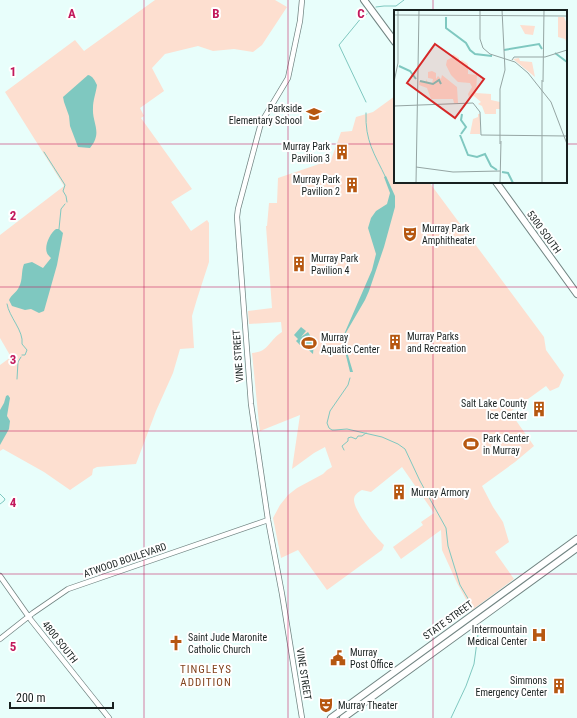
<svg xmlns="http://www.w3.org/2000/svg" width="577" height="718" font-family="'Roboto Condensed',sans-serif">
  <style>
    .green { fill: #fddfd0 }
    .water { fill: #7fc8c0 }
    .lines { fill: none; stroke-linecap: round; stroke-linejoin: round }
    .stream { stroke: #7fc8c0; stroke-width: 1 }
    .minor-casing { stroke: #728583; stroke-width: 6 }
    .major-casing { stroke: #728583; stroke-width: 8 }
    .minor { stroke: #fff; stroke-width: 4.5 }
    .major { stroke: #fff; stroke-width: 6 }
    .grid { fill: none; stroke: #c2185b; stroke-width: 1; stroke-opacity: 0.55 }
    .labels { text-anchor: middle; dominant-baseline: central; stroke-width: 4; stroke-linejoin: round; paint-order: stroke }
    .poi-label { font-size: 10px; fill: #18201f; stroke: #fff; text-anchor: start }
    .street-label { font-size: 10px; fill: #18201f; stroke: #fff }
    .neighbourhood-label { font-size: 11px; letter-spacing: 1px; fill: #82431d; stroke: #fff }
    .inset-river { fill: none; stroke: #7fc8c0; stroke-width: 2 }
    .inset-road { fill: none; stroke: #95a5a3; stroke-width: 1 }
    .view { fill: #d62828; fill-opacity: 0.15; stroke: #d62828; stroke-width: 2 }
    .inset-edge { fill: none; stroke: #18201f; stroke-width: 2 }
    .grid-label { font-size: 13px; text-anchor: middle; font-weight: bold; fill: #c2185b; stroke: #fff; stroke-width: 4; stroke-linejoin: round; paint-order: stroke }
  </style>
  <rect width="100%" height="100%" fill="#e8fefb"/>
  <path class="green" d="M155 0H275L287 7 262 45 253 52 234 49 213 51 198 46 165 54 152 68 164 91 140 108 144 116 141 118 192 189 171 202 191 231 207 220 209 223V262L197 299 192 316 194 348 180 349 173 373 156 411 136 464 97 467 93 469 92 475 70 490 44 472 3 449 0 451V365L11 357 0 338V235L64 186 5 92 75 40 84 51Z
    M395 96V182H429L544 337 546 350 564 375 559 387 550 391 546 386 510 412 534 446 515 462 482 486 493 507 503 522 509 542 495 552 514 579 472 610 457 583 442 550 441 530 401 559 393 547 423 525 421 522 434 513 402 467 371 492 362 490C358 492 354 495 354 500 354 511 376 538 384 545L382 550 327 590 298 550 281 558 273 518 280 505 288 495 297 488 323 474 327 470 332 467 325 447 314 453 292 469 300 415 260 431 259 424 252 353C269 352 269 340 282 332L281 322 249 324 248 311 272 308 266 226H267L269 203H277L278 178 331 160 341 132 352 131 356 117 373 112Z"/>
  <path class="water" d="M88 75C93 76 95 81 97 85 96 93 93 100 93 108 92 124 103 132 90 148L78 147 70 126 69 116 64 102 63 97Z
    M386 176 395 196V207L384 247 369 291 365 300 344 336V342L353 372H350L342 339 372 270 376 254 368 228 371 218 376 211 387 204 390 193 384 177Z
    M56 229H59L63 233 57 265 44 311 39 313 31 309 25 310 12 306 9 300C11 295 17 292 19 287 23 280 21 271 24 264L32 262 43 268 51 258C50 257 47 254 47 253 44 246 50 233 56 229Z
    M301 327 306 331 301 337 308 332 314 342 313 354 302 344 300 345 296 341 298 339 294 335Z
    M8 395 10 398 7 416 10 421 9 429 0 445V410L4 403 6 396Z"/>
  <g class="lines">
    <path class="stream" d="M376 7 384 6H396L404 0
      M366 102 339 45 362 17 367 14
      M366 113C365 141 374 153 386 178
      M44 152 65 185 63 191 66 196 67 202
      M59 229 61 209 65 204
      M7 304C9 317 24 331 22 344L27 350 25 355H22
      M350 378 348 385 330 411 327 423 329 428 332 430H335L347 429 382 437 398 444 405 449 420 481 446 528 448 546 460 585 473 607
      M17 379 18 362 21 357
      M344 450 342 446 348 441V438L351 437 356 439 358 436H362L366 433
      M0 504 4 501 5 499 0 494
      M451 718 466 686 474 664 479 627"/>
    <g class="minor-casing">
      <path id="minor" d="M302 0 300 21 288 78 261 123 238 209 237 217 251 404 268 520 282 594 302 718
        M0 576 31 620 109 718
        M0 639 33 613 68 589 268 520"/>
    </g>
    <g class="major-casing">
      <path id="major" d="M364 0 395 42
        M496 182 577 294
        M331 718 577 539
        M343 718 577 548"/>
    </g>
    <use href="#minor" class="minor"/>
    <use href="#major" class="major"/>
  </g>
  <path class="grid" d="M144 0V718M288 0V718M433 0V11M0 144H395M566 144H577M433 182V718M0 287H577M0 431H577M0 574H577"/>
  <defs>
    <g id="school-bare" transform="scale(1.2)"><path d="M0-5L7-2L0 1L-7-2ZM-4 1L0 2.5L4 1V4Q0 6-4 4Z" fill="#b65710" stroke="#fff" stroke-width="2.5" paint-order="stroke"/></g>
    <g id="building-bare" transform="scale(1.2)"><path d="M-4-6H4V6H1V3H-1V6H-4ZM-2.5-4.3h1.7v1.8h-1.7ZM.8-4.3h1.7v1.8H.8ZM-2.5-1h1.7V.8h-1.7ZM.8-1h1.7V.8H.8Z" fill="#b65710" stroke="#fff" stroke-width="2.5" paint-order="stroke"/></g>
    <g id="theatre-bare" transform="scale(1.2)"><path d="M-5-5.5Q0-4 5-5.5V0Q5 5 0 6Q-5 5-5 0ZM-3.3-2.5H-1v1.5H-3.3ZM1-2.5H3.3v1.5H1ZM-2.8 1Q0 5.5 2.8 1Z" fill="#b65710" stroke="#fff" stroke-width="2.5" paint-order="stroke"/></g>
    <g id="stadium-bare" transform="scale(1.2)"><path d="M0-5a6.5 5 0 1 0 0 10a6.5 5 0 1 0 0-10ZM-3.5-1.8h7v3.6h-7Z" fill="#b65710" stroke="#fff" stroke-width="2.5" paint-order="stroke"/></g>
    <g id="hospital-bare" transform="scale(1.2)"><path d="M-5-5h3v3.5h4V-5h3V5h-3V1.5h-4V5h-3Z" fill="#b65710" stroke="#fff" stroke-width="2.5" paint-order="stroke"/></g>
    <g id="church-bare" transform="scale(1.2)"><path d="M-1.2-6h2.4v3.5h3.3v2.4h-3.3V6h-2.4V-.1h-3.3v-2.4h3.3Z" fill="#b65710" stroke="#fff" stroke-width="2.5" paint-order="stroke"/></g>
    <g id="civic-bare" transform="scale(1.2)"><path d="M-.6-6.5H3V-4.5H.6V-3L4-1V1h2V6H-6V1h2V-1L-.6-3ZM-1.2 2.5V6h2.4V2.5Z" fill="#b65710" stroke="#fff" stroke-width="2.5" paint-order="stroke"/></g>
  </defs>
  <g fill-rule="evenodd">
    <use href="#school-bare" x="314" y="114"/>
    <use href="#building-bare" x="342" y="152"/>
    <use href="#building-bare" x="352" y="185"/>
    <use href="#theatre-bare" x="410" y="234"/>
    <use href="#building-bare" x="299" y="264"/>
    <use href="#building-bare" x="395" y="342"/>
    <use href="#stadium-bare" x="309" y="343"/>
    <use href="#building-bare" x="539" y="409"/>
    <use href="#stadium-bare" x="471" y="444"/>
    <use href="#building-bare" x="399" y="492"/>
    <use href="#hospital-bare" x="539" y="635"/>
    <use href="#church-bare" x="176" y="643"/>
    <use href="#civic-bare" x="338" y="658"/>
    <use href="#building-bare" x="559" y="686"/>
    <use href="#theatre-bare" x="326" y="705"/>
  </g>
  <g class="labels">
    <g class="poi-label">
      <text x="302" y="108" text-anchor="end">Parkside<tspan x="302" dy="12">Elementary School</tspan></text>
      <text x="330" y="146" text-anchor="end">Murray Park<tspan x="330" dy="12">Pavilion 3</tspan></text>
      <text x="340" y="179" text-anchor="end">Murray Park<tspan x="340" dy="12">Pavilion 2</tspan></text>
      <text x="422" y="228">Murray Park<tspan x="422" dy="12">Amphitheater</tspan></text>
      <text x="311" y="258">Murray Park<tspan x="311" dy="12">Pavilion 4</tspan></text>
      <text x="407" y="336">Murray Parks<tspan x="407" dy="12">and Recreation</tspan></text>
      <text x="321" y="337">Murray<tspan x="321" dy="12">Aquatic Center</tspan></text>
      <text x="527" y="403" text-anchor="end">Salt Lake County<tspan x="527" dy="12">Ice Center</tspan></text>
      <text x="483" y="438">Park Center<tspan x="483" dy="12">in Murray</tspan></text>
      <text x="411" y="492">Murray Armory</text>
      <text x="527" y="629" text-anchor="end">Intermountain<tspan x="527" dy="12">Medical Center</tspan></text>
      <text x="188" y="637">Saint Jude Maronite<tspan x="188" dy="12">Catholic Church</tspan></text>
      <text x="350" y="652">Murray<tspan x="350" dy="12">Post Office</tspan></text>
      <text x="547" y="680" text-anchor="end">Simmons<tspan x="547" dy="12">Emergency Center</tspan></text>
      <text x="338" y="705">Murray Theater</text>
    </g>
    <g class="street-label">
      <text transform="translate(544 232) rotate(54)">5300 SOUTH</text>
      <text transform="translate(238 356) rotate(-94)">VINE STREET</text>
      <text transform="translate(125 560) rotate(-19)">ATWOOD BOULEVARD</text>
      <text transform="translate(448 620) rotate(-36)">STATE STREET</text>
      <text transform="translate(60 642) rotate(52)">4800 SOUTH</text>
      <text transform="translate(304 674) rotate(81)">VINE STREET</text>
    </g>
    <g class="neighbourhood-label">
      <text x="206" y="669">TINGLEYS<tspan x="206" dy="13">ADDITION</tspan></text>
    </g>
  </g>
  <g transform="translate(394 10)">
    <rect width="173" height="173" fill="#e8fefb"/>
    <path d="M164 7H170L173 14V33L171 29 164 27ZM126 15 141 16 139 25 131 24ZM59 44 65 48V52L68 50 74 54V64L83 65 82 83 97 84V90L106 92V99H102V104H91L88 96 84 94 87 92 80 86 75 88 74 84 78 77 76 73 64 72 57 65 52 55 53 50 59 47ZM125 48 126 51 138 52 141 67 119 49ZM38 61 42 63V69L44 66 47 69 48 65 63 77 64 93H60L59 89H37L33 78 25 75V71L32 73V69L34 73H38L39 69 34 68V62ZM84 104H86V124H76L79 109 84 107Z" fill="#fddfd0"/>
    <path class="inset-river" d="M52 7V18L72 33 76 40 81 44 98 46M110 40 145 34 148 39M161 43 173 52M5 56 16 61 22 69M26 71 39 74 45 70 47 74M67 124 72 117 67 110 68 104M66 125 74 145 83 147 91 144 97 156 103 160M108 162 114 163 119 173"/>
    <path class="inset-road" d="M86 0V29L89 38 96 44 121 52 134 63 157 92 173 134M0 5 173 6M118 50 120 47H151L173 40M0 72 4 53V0M149 72 150 0M79 93 86 102 87 125 173 126M0 96 79 93M106 134V79L111 60 108 0M22 157 59 162 106 161M22 173 25 0M106 173 107 131M148 173V70"/>
    <path class="view" d="M41 34 90 69 61 108 13 73Z"/>
    <rect width="173" height="173" class="inset-edge"/>
  </g>
  <g class="grid-label">
    <text x="72" y="18">A</text>
    <text x="216" y="18">B</text>
    <text x="361" y="18">C</text>
    <text x="13" y="76">1</text>
    <text x="13" y="220">2</text>
    <text x="13" y="364">3</text>
    <text x="13" y="507">4</text>
    <text x="13" y="651">5</text>
  </g>
  <path d="M10 702v6h103v-6" fill="none" stroke="#18201f" stroke-width="2"/>
  <text x="16" y="702" font-size="12" fill="#18201f" stroke="#ffffff" stroke-width="3" paint-order="stroke">200 m</text>
</svg>
